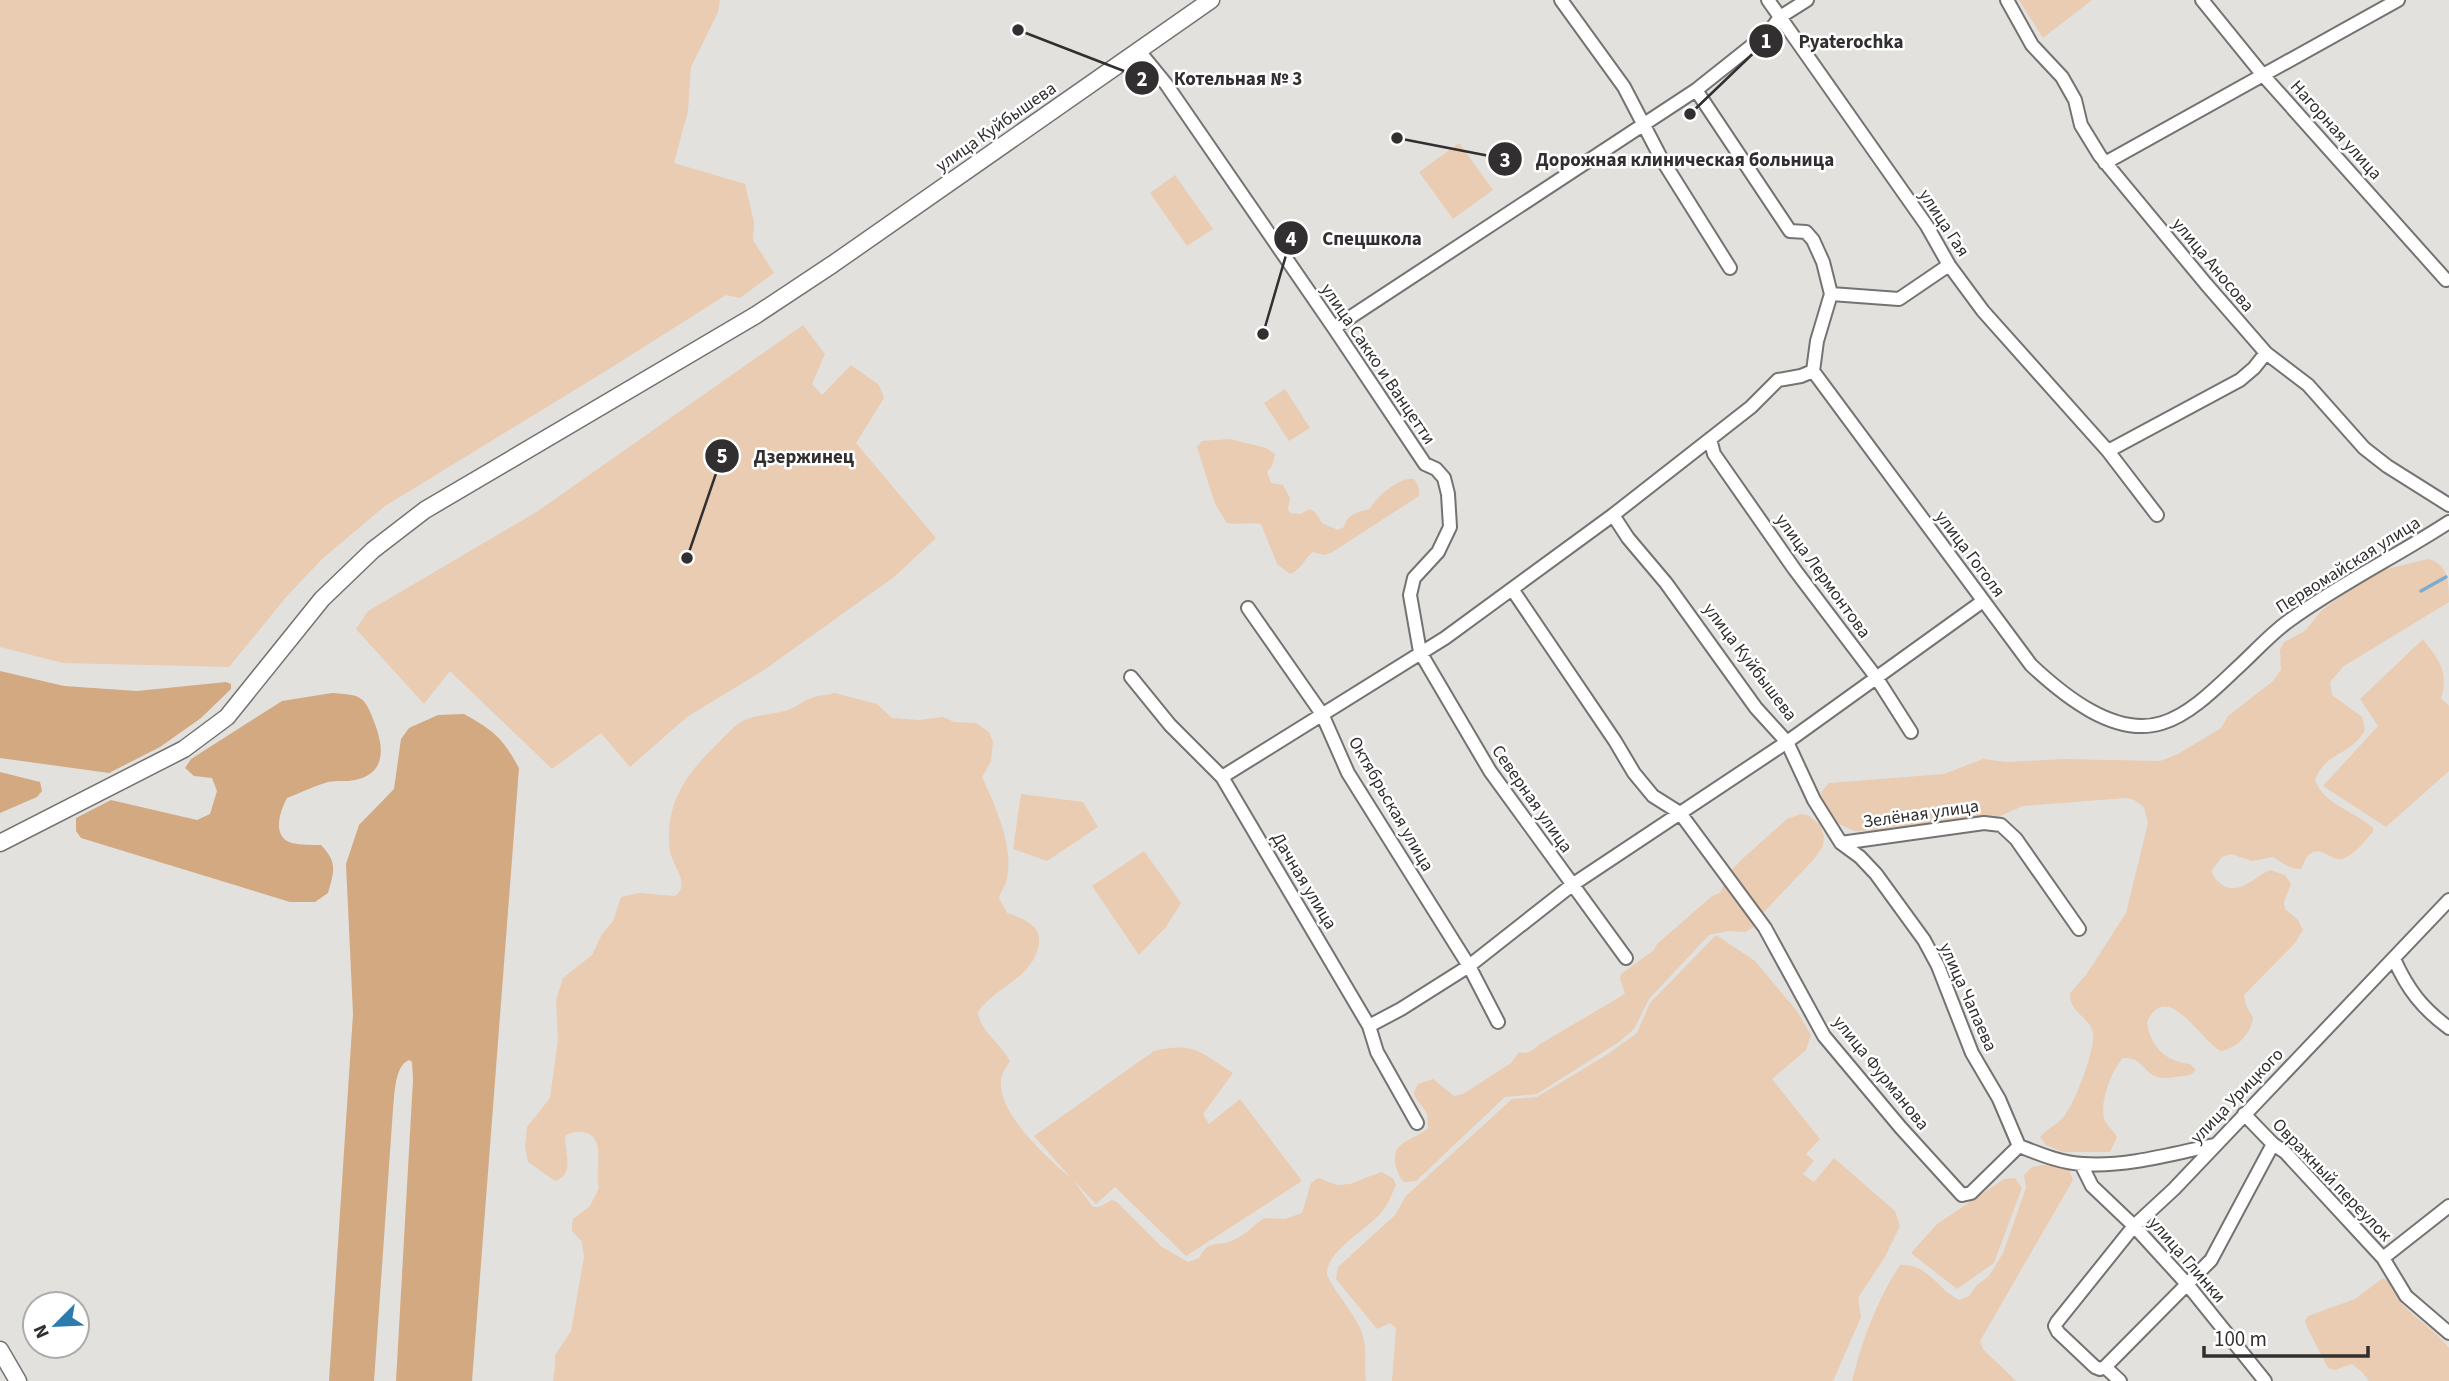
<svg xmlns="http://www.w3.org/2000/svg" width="2449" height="1381" font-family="'Source Sans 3',sans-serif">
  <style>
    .green { fill: #e9ccb2 }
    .forest { fill: #d2a981 }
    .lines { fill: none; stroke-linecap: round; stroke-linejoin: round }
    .stream { stroke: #7caccf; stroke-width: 3.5 }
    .minor-casing { stroke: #757371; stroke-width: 16 }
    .major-casing { stroke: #757371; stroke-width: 19 }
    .minor { stroke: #fff; stroke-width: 12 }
    .major { stroke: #fff; stroke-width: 16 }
    .labels { text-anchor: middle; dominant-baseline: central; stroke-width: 5; stroke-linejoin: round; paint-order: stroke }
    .street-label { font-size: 18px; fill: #312f2f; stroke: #fff }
    .leader { fill: none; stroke: #312f2f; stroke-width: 2.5 }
    .callout-dot { fill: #312f2f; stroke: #fff; stroke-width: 2.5 }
    .mark-label { font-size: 21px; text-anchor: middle; font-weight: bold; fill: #fff }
    .callout-label { font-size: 19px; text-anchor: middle; font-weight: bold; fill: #312f2f; stroke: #fff; stroke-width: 5; stroke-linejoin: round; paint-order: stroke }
  </style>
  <rect width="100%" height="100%" fill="#e3e1de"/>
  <path class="green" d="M0 0H720L718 12 691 67 688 111 674 163 745 184 754 222 753 240 774 273 740 298 726 295 609 369 385 506 322 559 287 596 229 667 63 663 0 647Z
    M2019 0H2092L2043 38Z
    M1459 143 1493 190 1453 219 1419 172Z
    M1175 175 1213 229 1187 246 1150 193Z
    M803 325 825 354 812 384 822 395 851 365 879 385 884 398 856 443 936 538 894 577 764 670 687 717 630 767 601 733 552 769 450 671 424 704 356 629 368 611 538 511Z
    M1285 389 1310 428 1289 441 1264 403Z
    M1230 439 1266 448 1275 454 1272 466 1267 472 1271 483 1283 485 1290 498 1288 509 1290 513 1300 514 1310 509 1316 513 1322 523 1338 530 1344 527C1347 514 1358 512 1370 509 1377 496 1399 477 1414 479 1418 485 1420 489 1419 496L1331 553 1324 555 1313 552C1304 559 1301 570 1290 574L1277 564 1261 524C1254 522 1238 525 1227 523L1215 504 1197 447 1202 441Z
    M2428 559C2449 564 2449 583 2449 602L2344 666 2330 682 2332 695 2362 717 2365 730C2351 756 2326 751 2315 780 2324 805 2355 811 2373 828V832C2365 840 2354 856 2342 859 2331 861 2321 845 2310 854 2305 857 2304 864 2301 869 2289 869 2282 863 2273 857L2252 861 2231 854 2222 857 2212 870C2213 877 2215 879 2221 884 2238 897 2254 877 2270 870L2285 875 2291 884 2284 902 2285 909 2298 920 2303 930 2295 943 2244 995 2246 1005 2253 1018C2251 1034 2236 1049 2220 1051 2198 1037 2167 979 2147 1022 2150 1047 2167 1062 2190 1064L2196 1070C2189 1078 2184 1075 2175 1077 2141 1084 2149 1056 2123 1058 2112 1070 2100 1100 2104 1118 2106 1125 2113 1130 2117 1137L2110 1152H2063L2046 1145 2040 1137C2047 1128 2058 1125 2065 1115 2075 1102 2099 1043 2092 1029 2085 1015 2069 1011 2070 993L2086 975 2126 913 2148 823 2144 807 2134 800 2127 798 2023 806 1998 817 1887 830 1854 831 1837 823 1825 810 1821 800V792L1829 783 1944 774 1983 759 2007 762 2064 759 2160 761 2178 754 2221 728 2228 716 2273 681 2281 670 2280 650 2284 642 2305 631 2321 611 2363 580 2387 569Z
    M2423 639C2440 662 2449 672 2441 698L2449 706V771L2386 827 2323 786 2378 726 2360 699Z
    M835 693 877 704 892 718 919 720 943 717 954 722 976 723 989 732 993 742 991 761 982 777C995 805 1014 847 1007 878 1006 885 1001 891 999 898L1007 913C1022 918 1042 925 1039 944 1032 980 996 985 978 1012 980 1031 1000 1043 1010 1061 1006 1068 1001 1074 1001 1081 998 1114 1048 1159 1071 1178L1034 1136 1154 1051C1194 1041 1202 1053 1233 1073L1203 1114 1209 1124 1240 1099 1302 1181 1186 1256 1115 1187 1096 1204 1073 1180 1093 1207H1099L1112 1200 1117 1202 1162 1247 1188 1262 1199 1258C1209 1239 1216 1247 1231 1241 1243 1237 1254 1225 1264 1218L1285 1219 1302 1213 1311 1183 1318 1178 1337 1185 1350 1184 1381 1172 1393 1178 1396 1185C1391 1196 1388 1205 1380 1214 1367 1229 1327 1251 1327 1273 1327 1282 1354 1313 1360 1328 1369 1349 1363 1361 1366 1381H553L555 1368V1355L571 1331 584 1257 582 1242 572 1231V1225L573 1219 590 1206 599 1188C594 1170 608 1135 582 1132 575 1131 571 1133 565 1136 565 1152 575 1175 555 1181L528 1162 525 1147 527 1127 550 1098 558 1039 556 1000 563 978 592 955 602 934 613 921 621 897 639 893 675 896C689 886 677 871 672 858 669 850 669 841 669 832 671 793 693 767 720 741 726 735 732 728 739 723 753 714 765 716 780 712 793 710 802 701 814 697 821 695 828 695 835 693Z
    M1021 794 1083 802 1098 827 1047 861 1013 849Z
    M1801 814 1808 815 1820 825 1824 836 1823 846 1815 858 1763 913 1758 925 1745 932 1728 931 1709 935 1649 999 1634 1029 1619 1042 1537 1094 1505 1097 1416 1181 1404 1182C1399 1177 1398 1173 1396 1167 1389 1140 1415 1141 1428 1128L1427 1113 1415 1097 1414 1092 1418 1084 1433 1079 1454 1096 1463 1094 1511 1063 1519 1052C1528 1055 1533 1050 1540 1044L1618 998 1625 993 1620 979 1621 974 1654 950 1657 944 1712 896 1720 893 1730 872 1741 860 1787 819Z
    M1144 851 1181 903 1166 927 1139 955 1092 886Z
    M1716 935 1755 961 1797 1011 1811 1035 1806 1050 1772 1079 1820 1139 1806 1154 1814 1161 1803 1174 1814 1182 1834 1158 1895 1211 1900 1226 1885 1257 1858 1298 1861 1317 1833 1381H1392L1396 1328 1390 1323 1377 1329 1336 1279 1338 1267 1395 1215 1406 1196 1512 1099 1537 1097 1608 1054 1637 1033 1650 1003Z
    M2043 1165H2056L2069 1169 2073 1180 1980 1341 1983 1349 2016 1381H1852C1862 1340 1877 1300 1900 1265 1928 1263 1937 1289 1959 1300L1969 1296 1976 1286 1989 1276 2003 1253 2026 1188 2024 1175 2032 1167Z
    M2015 1178 2022 1188 1994 1263 1957 1289 1911 1253 1937 1224 2004 1179Z
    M2383 1278 2388 1281C2403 1316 2428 1321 2449 1348V1381H2369L2362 1372 2352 1364 2335 1370 2328 1368 2307 1327 2305 1321 2308 1316 2355 1299Z"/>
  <path class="forest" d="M0 671 64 686 137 691 226 682 231 684V689L201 718 160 747 109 773 0 758Z
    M332 693C358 695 364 694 373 719 383 743 389 773 355 780 346 782 337 780 328 782 314 786 300 793 287 798 280 811 271 837 292 843 301 845 312 845 321 845 338 863 334 871 328 893L315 902H290L81 838 76 831V818L111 800 197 820 210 814 217 791 212 778 194 776 185 768 191 759 282 701Z
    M464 714C494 731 502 737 519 768L472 1381H396L413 1080 412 1062 409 1060C394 1066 395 1095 393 1109L374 1381H329L353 1014 346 864 359 825 394 789 401 739 409 728 438 715Z
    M0 772 40 782 42 791 37 797 0 813Z"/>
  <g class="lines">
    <path class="stream" d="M2421 591 2446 577"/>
    <g class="minor-casing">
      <path id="minor" d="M1561 0 1624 87 1661 158 1730 268
        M1768 0 1927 226 1949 265 1983 311 2108 451 2157 515
        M2007 0 2032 45 2062 77 2075 100 2081 125 2100 156 2206 284 2266 353 2308 385 2364 448 2387 466 2449 505
        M2202 0 2262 74 2446 280
        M1139 51 1166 84 1334 328 1425 464 1436 469 1444 478 1448 494 1450 527 1438 552 1414 578 1410 595 1420 652 1490 771 1626 958
        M1696 90 1790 231 1806 232 1813 240 1823 262 1831 294 1817 341 1813 371
        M2105 163 2398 0
        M1831 294 1899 299 1949 265
        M1334 328 1696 90 1769 32 1780 17 1807 0
        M1813 371 2031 665C2063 695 2115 738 2162 723 2189 715 2215 689 2235 670 2253 654 2270 634 2290 620 2341 583 2397 556 2449 522
        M1710 439 1714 454 1795 570 1876 677 1911 732
        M2108 451 2240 380 2254 368 2266 353
        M1613 515 1628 538 1666 583 1756 708 1787 742 1814 800 1841 843 1860 857 1876 874 1924 940 1938 966 1972 1053 1999 1099 2019 1146
        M1512 589 1615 741 1634 773 1653 796 1680 813 1765 928 1824 1036 1901 1128 1962 1195 1971 1193 2019 1146
        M1248 608 1322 714 1348 773 1469 966 1498 1022
        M1131 677 1170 725 1222 777 1369 1026 1377 1052 1417 1123
        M1222 777 1445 638 1613 515 1751 407 1778 380 1801 376 1813 371
        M1841 843 1984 823 2001 825 2016 839 2079 929
        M2394 959C2408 990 2422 1008 2449 1028
        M1369 1026 1401 1009 1469 966 1572 885 1787 742 1983 601
        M2244 1114 2273 1144 2285 1152 2383 1258 2406 1296 2449 1333
        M2019 1146C2040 1154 2061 1163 2083 1164 2127 1167 2171 1154 2214 1145
        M2081 1164 2092 1186 2134 1226 2187 1284 2265 1381
        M2383 1258 2449 1206
        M2105 1367 2211 1260 2273 1144
        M2120 1381 2105 1367 2100 1369 2095 1367 2058 1332 2055 1326 2057 1322 2134 1226 2174 1189 2449 900"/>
    </g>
    <g class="major-casing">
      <path id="major" d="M0 843 184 749 227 717 322 599 373 550 425 510 756 315 833 264 1211 0
        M0 1350 18 1381"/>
    </g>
    <use href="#minor" class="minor"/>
    <use href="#major" class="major"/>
  </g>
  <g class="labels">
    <g class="street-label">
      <text transform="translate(996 127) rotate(-35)">улица Куйбышева</text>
      <text transform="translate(2336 130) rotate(48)">Нагорная улица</text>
      <text transform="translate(1944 223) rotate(57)">улица Гая</text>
      <text transform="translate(2213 265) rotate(50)">улица Аносова</text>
      <text transform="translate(1378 364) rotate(56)">улица Сакко и Ванцетти</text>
      <text transform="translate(1970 554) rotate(53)">улица Гоголя</text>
      <text transform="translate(2348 565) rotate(-32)">Первомайская улица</text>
      <text transform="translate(1823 576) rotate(54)">улица Лермонтова</text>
      <text transform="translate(1750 662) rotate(53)">улица Куйбышева</text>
      <text transform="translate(1532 799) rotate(55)">Северная улица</text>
      <text transform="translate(1391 804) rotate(60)">Октябрьская улица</text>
      <text transform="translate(1921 814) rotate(-8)">Зелёная улица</text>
      <text transform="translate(1304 881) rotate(59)">Дачная улица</text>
      <text transform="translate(1968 997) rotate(66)">улица Чапаева</text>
      <text transform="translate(1881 1073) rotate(51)">улица Фурманова</text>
      <text transform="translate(2237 1096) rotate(-46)">улица Урицкого</text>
      <text transform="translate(2332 1180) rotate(46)">Овражный переулок</text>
      <text transform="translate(2187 1260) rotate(49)">улица Глинки</text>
    </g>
  </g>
  <path class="leader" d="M1690 114L1766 41M1018 30L1142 78M1397 138L1505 159M1263 334L1291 238M687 558L722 456"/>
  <g class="callout-dot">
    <circle cx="1690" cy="114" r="7"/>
    <circle cx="1018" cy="30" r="7"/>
    <circle cx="1397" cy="138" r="7"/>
    <circle cx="1263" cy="334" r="7"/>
    <circle cx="687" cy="558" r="7"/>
    <circle cx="1766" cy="41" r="18"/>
    <circle cx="1142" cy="78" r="18"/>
    <circle cx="1505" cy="159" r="18"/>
    <circle cx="1291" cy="238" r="18"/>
    <circle cx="722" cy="456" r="18"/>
  </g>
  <g class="mark-label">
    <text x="1766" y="48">1</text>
    <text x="1142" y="86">2</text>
    <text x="1505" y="167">3</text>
    <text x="1291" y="246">4</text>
    <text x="722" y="463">5</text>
  </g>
  <g class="callout-label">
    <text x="1851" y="48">Pyaterochka</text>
    <text x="1238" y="85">Котельная № 3</text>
    <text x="1685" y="166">Дорожная клиническая больница</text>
    <text x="1372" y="245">Спецшкола</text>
    <text x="804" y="463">Дзержинец</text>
  </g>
  <g transform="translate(56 1325) rotate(246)"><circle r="33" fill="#ffffff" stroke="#adacac" stroke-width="2"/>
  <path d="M0-5L12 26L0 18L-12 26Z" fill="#2b7cad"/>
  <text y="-10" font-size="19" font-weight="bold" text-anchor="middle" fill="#312f2f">N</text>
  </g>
  <path d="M2204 1346v10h164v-10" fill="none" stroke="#312f2f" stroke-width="3.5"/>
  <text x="2214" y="1346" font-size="21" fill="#312f2f" stroke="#ffffff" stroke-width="5" paint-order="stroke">100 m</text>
</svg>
